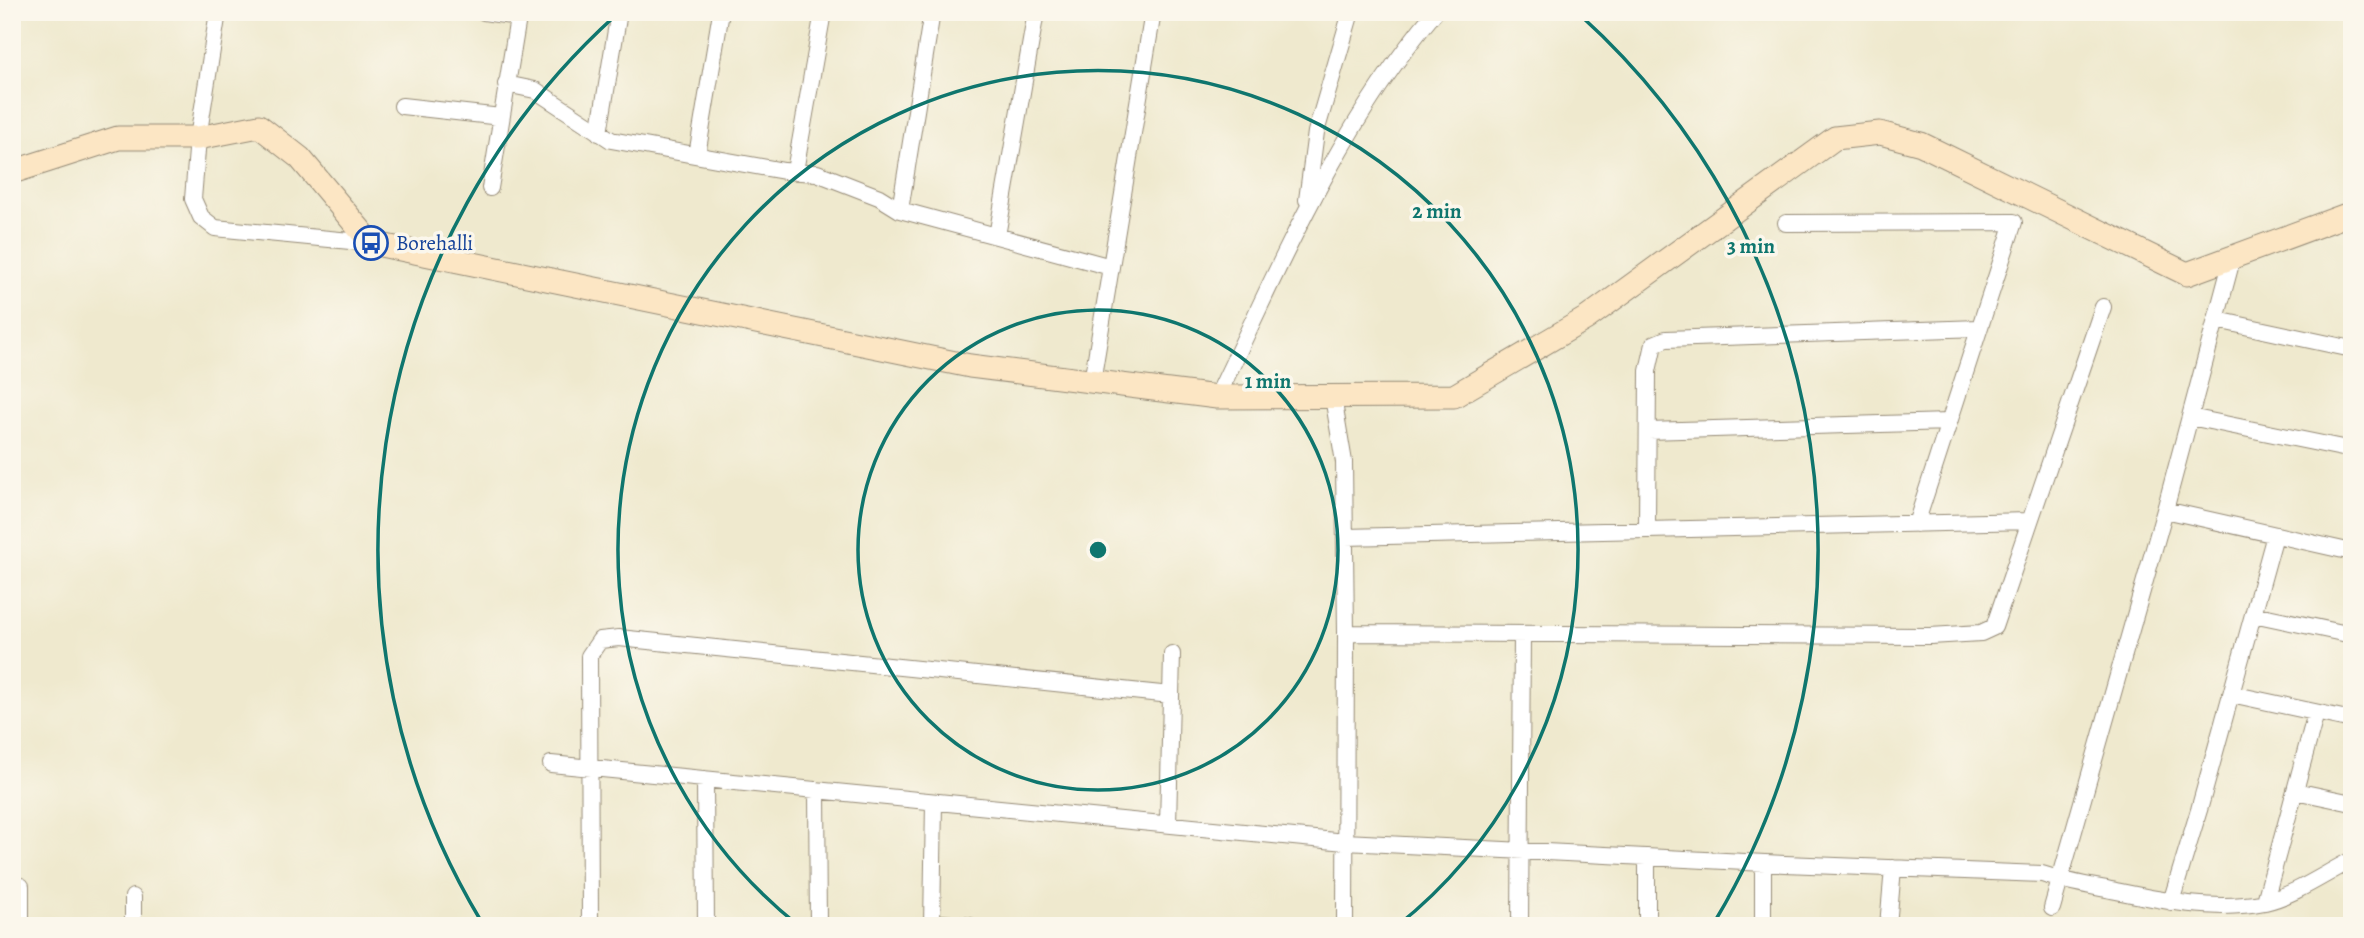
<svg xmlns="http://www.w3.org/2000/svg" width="2364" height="938" font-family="Alegreya,serif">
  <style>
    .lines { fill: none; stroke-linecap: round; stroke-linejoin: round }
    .street-casing { stroke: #958a76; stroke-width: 18 }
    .secondary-casing { stroke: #958a76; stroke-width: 25 }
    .street { stroke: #fff; stroke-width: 16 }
    .secondary { stroke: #fce6c4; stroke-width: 23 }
    .ring { fill: none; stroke: #0f766e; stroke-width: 3.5 }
    .labels { text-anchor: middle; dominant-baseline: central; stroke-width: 7; stroke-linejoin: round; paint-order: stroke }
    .transit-label { font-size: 21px; fill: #164399; stroke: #fbf7ec; text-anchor: start }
    .centre { fill: #0f766e; stroke: #fbf7ec; stroke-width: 3.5 }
    .ring-label { font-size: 21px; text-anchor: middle; font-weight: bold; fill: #0f766e; stroke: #fbf7ec; stroke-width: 7; stroke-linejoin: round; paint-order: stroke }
  </style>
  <rect width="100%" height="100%" fill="#fbf7ec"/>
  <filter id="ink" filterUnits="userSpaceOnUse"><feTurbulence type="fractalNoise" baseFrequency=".0143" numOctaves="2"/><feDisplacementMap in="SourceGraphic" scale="14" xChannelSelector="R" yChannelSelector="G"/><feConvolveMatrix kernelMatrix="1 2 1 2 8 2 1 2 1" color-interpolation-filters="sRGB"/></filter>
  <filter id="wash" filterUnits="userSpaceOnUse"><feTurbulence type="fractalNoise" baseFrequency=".00686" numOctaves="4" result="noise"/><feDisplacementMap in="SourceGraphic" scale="28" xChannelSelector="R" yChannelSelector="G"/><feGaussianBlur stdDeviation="1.57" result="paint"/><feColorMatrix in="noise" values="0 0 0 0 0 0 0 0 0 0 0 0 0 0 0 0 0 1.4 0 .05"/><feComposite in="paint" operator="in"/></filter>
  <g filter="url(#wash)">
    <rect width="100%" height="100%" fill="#efe9ce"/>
  </g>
  <g filter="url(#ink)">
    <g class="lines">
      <g class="street-casing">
        <path id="street" d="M218 12 198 138 193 199 201 217 215 228 371 243
          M484 12 518 17
          M506 84 535 90 611 140 784 171 817 173 879 197 900 210 1111 267
          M402 106 501 117
          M599 133 619 12
          M697 155 721 12
          M795 171 823 12
          M490 188 519 12
          M1307 200 1316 132 1351 12
          M900 210 932 12
          M1786 223 2014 222 1916 524
          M997 236 1036 12
          M2217 320 2352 349
          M1092 382 1153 12
          M1217 397C1281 263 1338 127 1435 12
          M1333 397 1344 462 1346 633 1345 926
          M2190 417 2352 450
          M1648 431 1949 422
          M2165 510 2352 552
          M1647 529 1648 371 1654 344 1666 339 1979 328
          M1345 537 2030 521
          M2253 614 2352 635
          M1346 633 1930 636 1981 633 1994 627 2103 307
          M2231 694 2352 720
          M551 764 1345 842 1785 864 2042 874C2066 882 2091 886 2116 891 2164 901 2215 912 2265 902 2295 895 2324 874 2352 860
          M705 779 706 926
          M817 790 818 926
          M2295 791 2352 803
          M1168 825 1172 654
          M1647 857V926
          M21 886V926
          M133 897V926
          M2265 901 2316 713
          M2171 902 2199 810 2275 535
          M2052 908 2165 510 2233 256
          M932 922 970 926
          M590 926 589 656 600 640 619 638 1171 695
          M932 926 934 802
          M1520 926 1522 634
          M1763 926V863
          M1888 926 1893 868"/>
      </g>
      <g class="secondary-casing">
        <path id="secondary" d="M12 172 118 138H198L259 126 300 158 371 243 970 366 1217 397 1454 396 1587 318 1835 138 1880 133 1921 144 2187 274 2352 213"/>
      </g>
      <use href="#street" class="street"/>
      <use href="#secondary" class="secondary"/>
    </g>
  </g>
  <g class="ring">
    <circle cx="1098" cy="550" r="240"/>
    <path d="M799 926A480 480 0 1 1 1397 926"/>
    <path d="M481 921A720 720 0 0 1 616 15M1580 15A720 720 0 0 1 1715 921"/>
  </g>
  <defs>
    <g id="bus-ring" transform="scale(1.75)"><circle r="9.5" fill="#fbf7ec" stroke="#1a4fb4" stroke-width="1.5"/><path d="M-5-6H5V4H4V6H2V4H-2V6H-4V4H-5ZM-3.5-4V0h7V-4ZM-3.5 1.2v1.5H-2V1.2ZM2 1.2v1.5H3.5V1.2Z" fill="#1a4fb4"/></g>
  </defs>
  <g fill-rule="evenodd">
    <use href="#bus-ring" x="371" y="243"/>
  </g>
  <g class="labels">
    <g class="transit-label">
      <text x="396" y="243">Borehalli</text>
    </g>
  </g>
  <circle cx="1098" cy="550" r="10" class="centre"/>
  <g class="ring-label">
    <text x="1437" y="218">2 min</text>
    <text x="1751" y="253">3 min</text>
    <text x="1268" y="388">1 min</text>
  </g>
  <rect width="2364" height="938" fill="none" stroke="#fbf7ec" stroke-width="42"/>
</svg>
